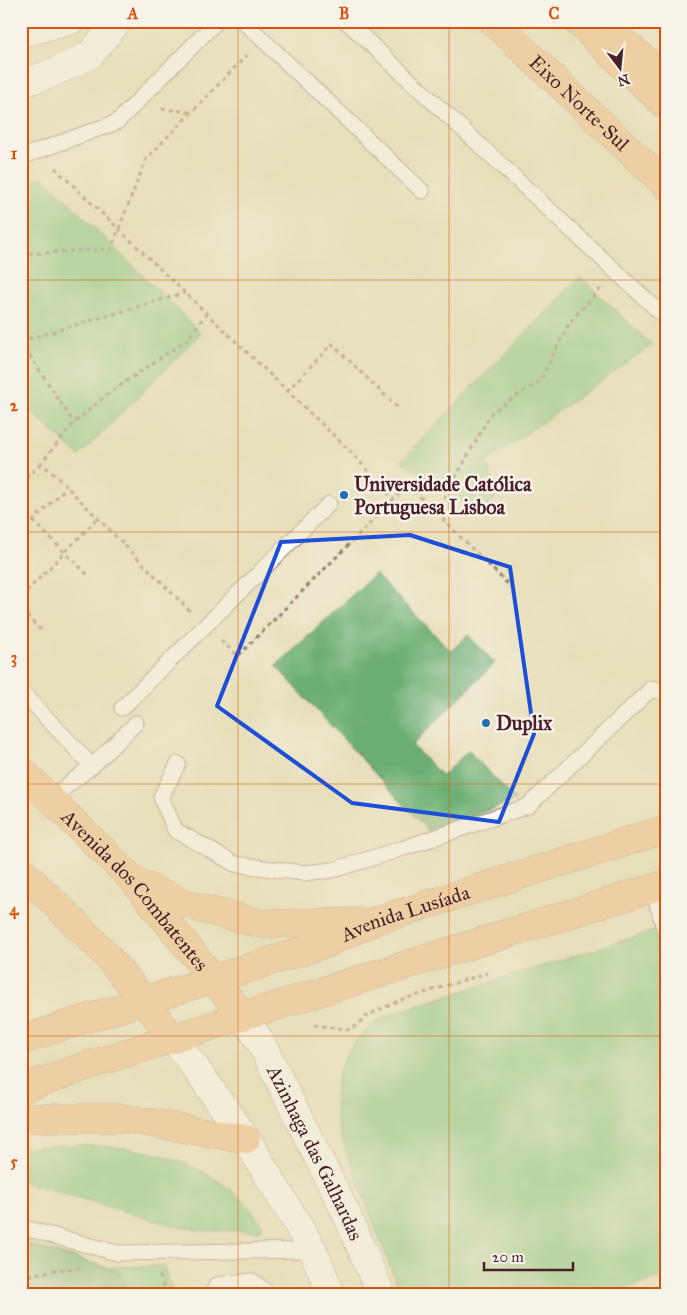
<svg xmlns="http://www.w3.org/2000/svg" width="687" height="1315" font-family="'IM FELL Great Primer',serif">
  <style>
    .green { fill: #83ca85; stroke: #667458 }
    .forest { fill: #6aae72; stroke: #5a664e }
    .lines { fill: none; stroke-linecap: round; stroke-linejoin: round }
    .service-casing { stroke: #987f72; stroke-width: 17 }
    .minor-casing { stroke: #987f72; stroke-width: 29 }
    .primary-casing { stroke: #987f72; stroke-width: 29 }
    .trunk-casing { stroke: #987f72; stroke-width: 29 }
    .path { stroke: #987f72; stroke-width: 3; stroke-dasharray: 4 4; stroke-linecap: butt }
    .service { stroke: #fff; stroke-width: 15 }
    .minor { stroke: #fff; stroke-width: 28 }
    .primary { stroke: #f7bd88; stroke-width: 28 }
    .trunk { stroke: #f7bd88; stroke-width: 28 }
    .marked { fill: none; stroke: #1d4ed8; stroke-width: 4; stroke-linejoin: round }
    .grid { fill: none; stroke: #d8530f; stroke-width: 1; stroke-opacity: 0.55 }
    .poi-dot { fill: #1f6fb2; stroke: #f7f3e8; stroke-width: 2 }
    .labels { text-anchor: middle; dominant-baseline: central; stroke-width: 5; stroke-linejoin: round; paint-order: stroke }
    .street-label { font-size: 20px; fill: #4a1f2b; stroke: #f7f3e8 }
    .poi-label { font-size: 20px; font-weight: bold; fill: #4a1f2b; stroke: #f7f3e8; text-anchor: start }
    .neatline { fill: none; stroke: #d8530f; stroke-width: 2 }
    .grid-label { font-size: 16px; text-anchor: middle; font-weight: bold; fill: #d8530f }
  </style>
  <rect width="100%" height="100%" fill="#f7f3e8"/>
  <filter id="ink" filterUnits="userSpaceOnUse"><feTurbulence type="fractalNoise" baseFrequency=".02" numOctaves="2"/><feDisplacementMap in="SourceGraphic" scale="10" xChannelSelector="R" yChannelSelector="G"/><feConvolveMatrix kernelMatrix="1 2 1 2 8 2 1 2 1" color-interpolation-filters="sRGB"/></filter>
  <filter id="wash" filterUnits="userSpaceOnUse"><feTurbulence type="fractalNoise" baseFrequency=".0096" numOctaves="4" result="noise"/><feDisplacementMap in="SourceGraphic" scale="20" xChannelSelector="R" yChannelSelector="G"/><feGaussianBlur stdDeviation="1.12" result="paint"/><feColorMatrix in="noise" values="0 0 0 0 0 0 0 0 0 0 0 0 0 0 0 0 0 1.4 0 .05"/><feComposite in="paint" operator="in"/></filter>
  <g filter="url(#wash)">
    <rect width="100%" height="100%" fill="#e7dfba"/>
    <path class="green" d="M43 177 201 333 79 456 21 402V183Z
      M580 277 652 345 486 462 499 495 481 513 440 488 401 461Z
      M666 927V1276L606 1294H403L397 1285 338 1128C328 1076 344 1040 390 1014Z
      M75 1145C92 1146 109 1146 125 1148 169 1154 216 1172 246 1204 252 1211 258 1219 263 1226L259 1231 200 1230 175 1226 21 1181V1148Z
      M21 1242 107 1267 163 1266 170 1283 173 1294H21Z"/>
    <path class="forest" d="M375 574 451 651 468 635 495 663 412 745 442 776 469 750 473 756 516 800 429 832 276 666Z
      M21 1243 120 1272 128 1294H21Z"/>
  </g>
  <g filter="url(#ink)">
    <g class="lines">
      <g class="service-casing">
        <path id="service" d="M243 21 422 191
          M346 21 666 318
          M21 157 117 122 217 21
          M21 691 92 766
          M122 708 329 504
          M178 764 161 797 175 830 235 864 303 873 333 870 404 848 528 806 652 688 666 694
          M50 799 92 766 136 723
          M652 887 666 933
          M21 1227 117 1253 313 1250
          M212 1294 217 1285 253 1281 269 1294"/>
      </g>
      <g class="minor-casing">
        <g id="minor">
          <path d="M21 33 70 21"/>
          <path d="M21 83 48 75 90 55 118 21"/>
          <path id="s1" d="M243 1016 260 1041 346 1213 381 1294"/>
          <path d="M173 1039 195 1067 246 1139 313 1250 331 1294"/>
        </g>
      </g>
      <g class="primary-casing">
        <g id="primary">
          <path id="s2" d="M21 770 134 881 243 1016"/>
          <path d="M21 870 100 948 144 1000 173 1039"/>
          <path d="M136 882 198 908 262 924 361 922"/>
          <path id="s3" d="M21 1040 63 1026 325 944 372 922 666 829"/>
          <path d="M21 1089 92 1064 243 1016 666 884"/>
          <path d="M21 1118H121L246 1139"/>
        </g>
      </g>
      <g class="trunk-casing">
        <g id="trunk">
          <path id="s4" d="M493 21 666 185"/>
          <path d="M577 21 666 106"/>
          <path d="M618 38 666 76"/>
        </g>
      </g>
      <path class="path" d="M162 109 190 112
        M55 168 352 453 394 500
        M21 254 111 249 146 159 247 55
        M21 341 185 293
        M21 342 74 423
        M287 391 332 344 398 408
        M21 484 41 463
        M436 513 492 412 540 381 570 322 602 287
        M33 521 89 576
        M21 533 67 487
        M21 597 98 518
        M21 610 42 631
        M190 611 59 479 41 463 74 423 109 393 187 340 206 314
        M221 641 238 656 408 485 510 586
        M314 1025 351 1030 368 1015 398 1001 487 973
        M159 1276 161 1278 166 1294
        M21 1277 55 1270 80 1268"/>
      <use href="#service" class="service"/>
      <use href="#minor" class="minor"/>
      <use href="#primary" class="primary"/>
      <use href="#trunk" class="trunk"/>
    </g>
  </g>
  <path d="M0 0H687V1315H0ZM410 535 510 567 534 734 499 822 352 803 217 706 281 542Z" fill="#e7dfba" fill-opacity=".55" fill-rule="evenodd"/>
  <path class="marked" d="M410 535 510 567 534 734 499 822 352 803 217 706 281 542Z"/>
  <path class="grid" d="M238 21V1294M449 21V1294M21 280H666M21 532H666M21 784H666M21 1036H666"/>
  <g class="poi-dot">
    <circle cx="344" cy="495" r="5"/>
    <circle cx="486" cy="723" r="5"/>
  </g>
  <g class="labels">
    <g class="street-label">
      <text stroke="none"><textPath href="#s4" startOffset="119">Eixo Norte-Sul</textPath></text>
      <text stroke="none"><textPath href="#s2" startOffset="166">Avenida dos Combatentes</textPath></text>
      <text stroke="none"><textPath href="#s3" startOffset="405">Avenida Lusíada</textPath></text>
      <text stroke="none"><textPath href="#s1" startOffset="155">Azinhaga das Galhardas</textPath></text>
    </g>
    <g class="poi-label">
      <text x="354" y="484">Universidade Católica<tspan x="354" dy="23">Portuguesa Lisboa</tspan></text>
      <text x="496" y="723">Duplix</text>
    </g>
  </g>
  <rect width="687" height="1315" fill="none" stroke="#f7f3e8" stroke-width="55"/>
  <g transform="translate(620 68) rotate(164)" stroke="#f7f3e8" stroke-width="4" paint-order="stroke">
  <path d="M0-4L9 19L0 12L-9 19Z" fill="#4a1f2b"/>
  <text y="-8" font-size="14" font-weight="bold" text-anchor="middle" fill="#4a1f2b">N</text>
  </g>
  <path d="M484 1262v8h89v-8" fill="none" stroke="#4a1f2b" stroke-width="2.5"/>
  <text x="492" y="1262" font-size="15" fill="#4a1f2b" stroke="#f7f3e8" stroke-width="4" paint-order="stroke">20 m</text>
  <rect x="28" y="28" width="632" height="1260" class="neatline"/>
  <g class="grid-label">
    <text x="133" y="19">A</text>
    <text x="344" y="19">B</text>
    <text x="554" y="19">C</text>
    <text x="14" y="159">1</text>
    <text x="14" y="411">2</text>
    <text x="14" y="663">3</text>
    <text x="14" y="915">4</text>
    <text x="14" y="1167">5</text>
  </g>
</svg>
